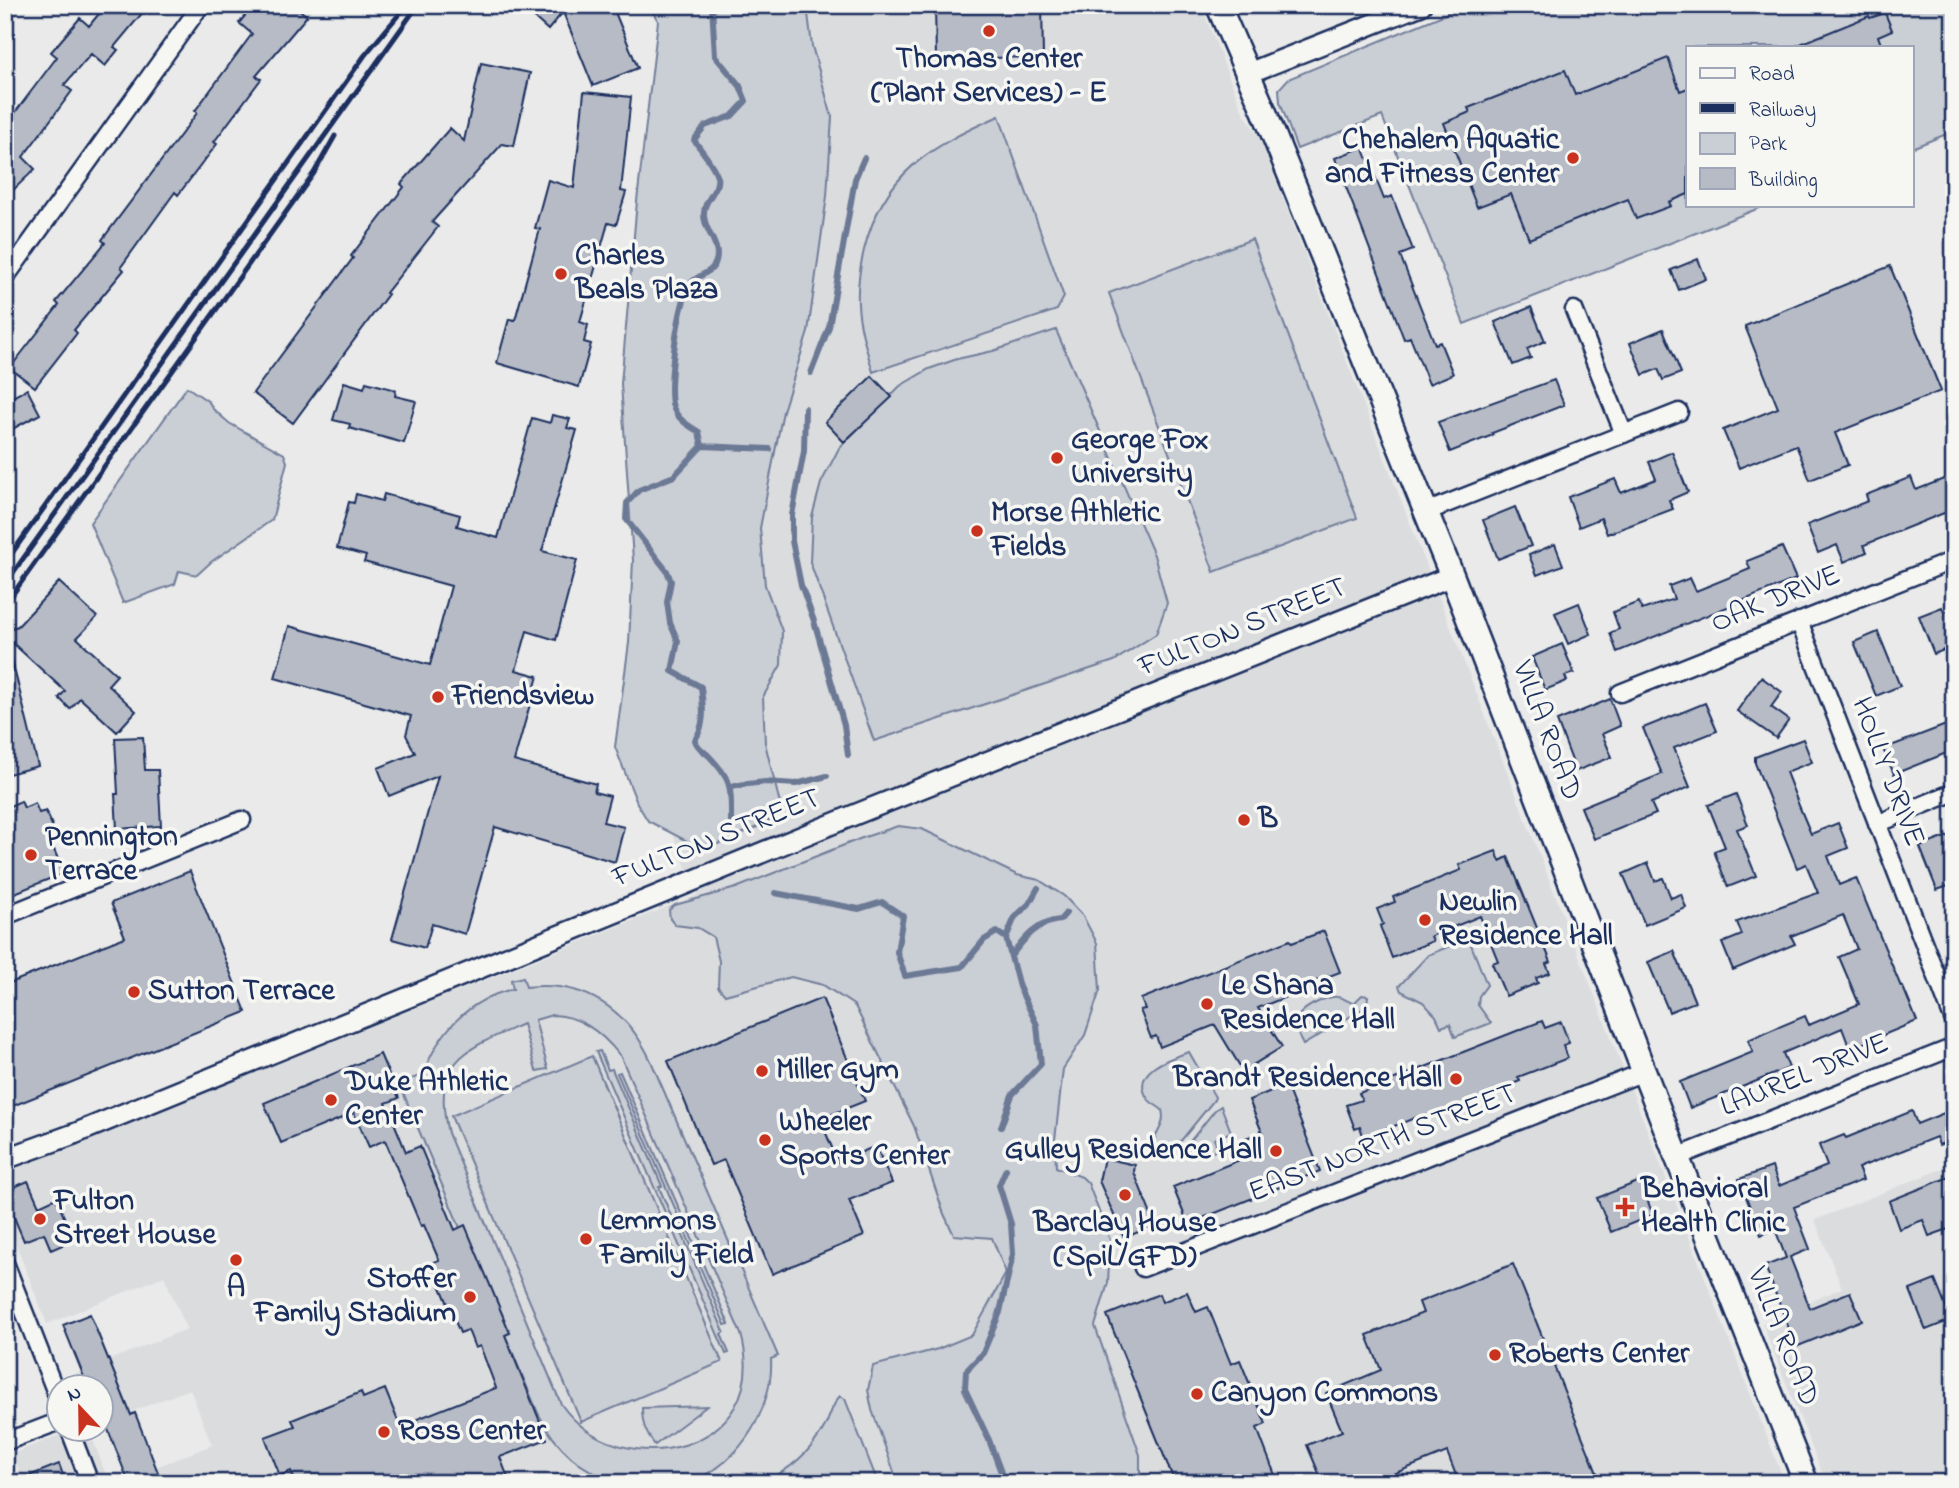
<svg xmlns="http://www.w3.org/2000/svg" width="1959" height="1488" font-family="'Indie Flower',sans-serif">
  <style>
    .built { fill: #dadcde }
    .green { fill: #caced5; stroke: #727e9a; stroke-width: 2; fill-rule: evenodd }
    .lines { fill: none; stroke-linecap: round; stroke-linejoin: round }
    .stream { stroke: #6c7995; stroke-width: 6 }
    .building { fill: #b6bbc6; stroke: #1b2f5e; stroke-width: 2 }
    .minor-casing { stroke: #1b2f5e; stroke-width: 21 }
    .tertiary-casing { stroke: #1b2f5e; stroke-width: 24 }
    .secondary-casing { stroke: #1b2f5e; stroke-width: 28 }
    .minor { stroke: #f6f6f2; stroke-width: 16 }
    .tertiary { stroke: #f6f6f2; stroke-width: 19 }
    .secondary { stroke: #f6f6f2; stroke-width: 23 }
    .rail { stroke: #1b2f5e; stroke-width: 5 }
    .poi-dot { fill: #c8321e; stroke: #f6f6f2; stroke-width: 2.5 }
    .labels { text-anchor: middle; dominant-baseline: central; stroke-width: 7; stroke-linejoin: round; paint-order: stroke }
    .poi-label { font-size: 30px; font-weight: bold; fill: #1b2f5e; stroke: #f6f6f2; text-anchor: start }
    .street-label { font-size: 30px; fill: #1b2f5e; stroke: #f6f6f2 }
  </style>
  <rect width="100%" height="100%" fill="#e9eae9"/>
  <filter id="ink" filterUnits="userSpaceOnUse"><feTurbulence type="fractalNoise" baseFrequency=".0143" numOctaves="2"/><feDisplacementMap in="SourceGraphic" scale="14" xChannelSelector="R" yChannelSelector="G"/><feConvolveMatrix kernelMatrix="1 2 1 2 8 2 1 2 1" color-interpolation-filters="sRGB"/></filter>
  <g filter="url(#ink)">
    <path class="built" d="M808 5H1201L1242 110 1259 137 1785 1483H116L212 1445 190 1389 102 1423V1386H71L67 1377 187 1329 164 1276 47 1324 5 1216V1173L697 895 651 779 809 129Z
      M1954 1164V1483H1826L1762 1323 1842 1288 1815 1220Z
      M74 1429H89L109 1483H24L12 1454Z"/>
    <path class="green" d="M649 5H807L812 46 832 117 827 196 808 332 783 411 760 528 765 585 782 631 781 665 763 697 765 743 782 812 762 825 704 850 648 821 637 803 615 747 629 643 633 560 621 384 637 201 658 21Z
      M1467 5H1954V131L1912 148V47H1688V205H1767L1464 324 1382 116 1297 149 1280 102 1279 89 1288 79Z
      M999 116 1064 297 1057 310 873 372C867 351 859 327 858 304 857 287 860 267 864 250 883 173 931 146 999 116Z
      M1252 239 1357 518 1214 572 1109 293Z
      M1056 330 1154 555 1167 603 1156 634 1114 661 874 741 810 562 812 517 821 483 839 448 900 386 929 369 957 359 993 351Z
      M187 387 209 402 213 409 229 423 284 454 287 462 272 520 211 562 197 575 179 571 175 584 123 603 90 523Z
      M898 826 922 829 1017 875 1039 880 1064 896 1083 916 1097 943 1100 990 1085 1035 1063 1069 1055 1140 1056 1167 1082 1177 1088 1183 1110 1240 1108 1283 1095 1326 1140 1455V1483H898L872 1410 868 1390 873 1366 938 1349 972 1335 1006 1273 992 1238 954 1235 944 1214 914 1126 855 1006 823 985 791 977 725 995 718 987 719 961 713 937 698 928 675 925 670 919 669 910 675 905 736 888 862 838Z
      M1464 940 1470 942 1487 985 1479 996 1478 1005 1491 1023 1455 1037 1450 1024 1441 1027 1436 1016 1423 1002 1401 991 1399 986 1428 955Z
      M523 977 526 987C584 980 627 1009 651 1061L778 1356 771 1359C774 1410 734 1476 679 1483 659 1485 639 1483 619 1483 582 1472 555 1448 538 1413L399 1083 423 1075C438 1032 469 999 513 989L511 980ZM552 1015C582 1015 604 1035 621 1057L741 1334C774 1452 619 1488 561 1404L448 1133C431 1060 466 1049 523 1024L536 1071 548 1069 535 1020Z
      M1362 995 1368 996 1367 1004 1361 1010 1303 1045C1290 1022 1296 1011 1320 1001 1325 999 1332 996 1337 997 1343 997 1348 1002 1354 1003Z
      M600 1051 608 1070 612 1069 662 1186 659 1187 672 1218 675 1217 724 1332 721 1334 729 1353 726 1354 596 1052Z
      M1189 1052 1215 1097 1214 1100 1176 1147 1152 1145C1156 1132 1166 1125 1162 1110 1158 1106 1152 1104 1148 1099 1129 1071 1170 1058 1189 1052Z
      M592 1056 722 1362 581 1422 451 1116Z
      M620 1072 729 1324 725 1325 617 1073Z
      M1221 1106 1231 1132 1214 1139 1218 1149 1211 1153 1184 1149 1215 1110Z
      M840 1396 845 1399 878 1483H762C788 1471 811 1452 825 1426 830 1417 832 1404 840 1396Z
      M707 1406 655 1445C645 1433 642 1422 642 1408Z"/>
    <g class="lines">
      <path class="stream" d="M712 5 715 56 740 86 746 101 732 116 705 126 694 140C701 150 714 165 717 176 720 191 703 199 704 215 704 231 721 244 716 261 713 273 699 274 692 282 679 297 666 389 673 407 678 420 688 425 699 432L702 446 674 476 639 490 627 503 626 519 667 571 671 581 667 602 670 623 678 641 672 671 701 687C703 707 706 723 695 740 697 748 703 750 709 756 733 781 731 788 731 821
        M811 373 829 327 855 179 864 158
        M805 408 804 451 792 515V541L801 585 814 621 844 725 848 755
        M702 446 770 449
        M731 786 765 782 796 784 827 776
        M775 893 859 909 882 902 903 916 897 952 905 976 962 967 984 940 997 932 1006 938 1019 987 1037 1025 1041 1064 1012 1095 1001 1127
        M1006 938 1015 917 1029 904 1038 888
        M1011 956C1024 939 1037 922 1060 920L1066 913
        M1005 1483 989 1440 965 1389 966 1371 983 1353 1000 1312 1013 1254 1011 1224 999 1185 1006 1169"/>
    </g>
    <path class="building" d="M106 5H149L114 47 118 50 105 66 91 54 64 85 72 91 23 157 35 169 5 198V126L57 57 51 52 80 18 89 26Z
      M254 5 265 13 272 5H294L307 16 256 76 261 79 214 142 217 144 178 195 175 192 121 267 124 270 74 330 77 333 35 387 10 368 59 305 56 302 105 243 102 240 197 113 195 111 252 34 239 23Z
      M520 5H612L638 68 593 86 563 12 548 30Z
      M935 5H1042L1043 57 936 59Z
      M1885 13 1892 30 1878 36 1882 47H1793L1869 16 1870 18Z
      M1668 58 1680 91 1688 88V194L1669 202 1671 206 1636 219 1628 199 1529 239 1511 194 1477 207 1444 123 1470 112 1468 108 1565 70 1575 95Z
      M481 63 530 73 514 146 502 144 432 222 438 227 386 293 388 294 293 423 253 393 353 258 351 256 404 187 401 184 450 128 464 141Z
      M584 92 631 97 621 191 626 192 616 225 608 223 580 322 588 325 584 342 591 344 579 387 497 363 509 319 515 320 540 229 535 228 548 180 574 188Z
      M1363 147 1384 199 1392 196 1413 250 1400 255 1435 344 1440 342 1453 374 1429 384 1410 337 1404 339 1335 158Z
      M1698 259 1706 279 1679 290 1671 270Z
      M1890 266 1941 391 1835 433 1848 465 1810 480 1796 445 1739 468 1723 430 1778 408 1745 326Z
      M1531 307 1545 341 1527 349 1531 358 1513 365 1495 322Z
      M1663 329 1681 373 1663 380 1658 369 1643 375 1630 343Z
      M872 376 892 397 844 442 825 422Z
      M1554 380 1564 405 1492 433 1493 435 1450 452 1438 422Z
      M344 382 364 388 366 382 396 390 395 396 416 401 404 443 349 428 350 424 333 420Z
      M27 389 40 414 5 433V401Z
      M552 415 570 419 567 428 577 430 542 551 577 560 556 640 527 631 516 670 538 676 514 761 596 784 594 792 610 796 603 822 624 827 615 862 495 827 465 934 432 924 425 948 392 939 438 776 389 796 378 768 415 753 406 735 411 716 275 678 289 626 430 665 451 586 364 562 366 556 337 548 349 502 354 503 356 494 382 501 384 494 460 515 457 526 498 538 532 418 550 423Z
      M1672 452 1688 492 1669 500 1673 509 1607 534 1601 518 1579 527 1568 497 1615 479 1621 493 1656 479 1649 462Z
      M1954 475V509L1864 545 1867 552 1844 562 1837 545 1818 553 1807 525 1868 501 1866 495 1911 477 1916 490Z
      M1515 507 1531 546 1498 559 1483 520Z
      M1555 544 1563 565 1537 575 1529 555Z
      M1782 547 1796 579 1617 652 1610 633 1619 629 1613 612 1639 602 1642 610 1674 599 1669 586 1690 578 1696 591 1750 569 1747 561Z
      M59 582 97 617 77 638 117 675 108 685 136 711 117 732 80 698 70 709 59 698 65 691 5 636V630L18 626Z
      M1579 603 1591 634 1568 644 1555 613Z
      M1942 607 1944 612 1954 609V646L1934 654 1919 616Z
      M1878 632 1900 686 1876 696 1854 642Z
      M1562 644 1574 673 1565 676 1567 681 1545 690 1532 657Z
      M11 656 38 766 5 775V657Z
      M1761 677 1782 692 1771 707 1789 720 1776 738 1737 711Z
      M1610 699 1620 726 1602 734 1612 757 1576 771 1557 721Z
      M1705 703 1717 731 1674 748 1690 787 1651 803 1656 814 1594 839 1581 807 1662 774 1643 728Z
      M1954 722V750L1894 774 1883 749Z
      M143 737 145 770H158L161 826 117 829 115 794H118L115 738Z
      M1803 739 1812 762 1786 772 1800 808 1811 834 1838 823 1848 848 1828 856 1839 885 1856 878 1901 987H1903L1917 1021 1850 1049 1842 1028 1783 1053 1789 1068 1690 1108 1680 1082 1753 1052 1748 1040 1805 1016 1809 1025 1859 1004 1839 957 1857 949 1843 915 1791 936 1795 944 1733 970 1722 943 1742 935 1737 922 1818 893 1806 864 1797 868 1755 763V757Z
      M1736 794 1748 825 1737 829 1756 876 1728 887 1714 851 1725 847 1708 805Z
      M21 801 24 808 35 803 39 813 46 811 56 835 49 838 64 873 5 897V808Z
      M1948 836 1954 850V884L1937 890 1920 847Z
      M1496 851 1500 861 1508 857 1551 962 1546 964 1550 973 1536 978 1538 983 1506 996 1492 963 1498 961 1480 916 1431 936 1433 941 1392 958 1380 926 1383 924 1377 909 1395 902 1393 897 1461 870 1459 865Z
      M1648 863 1655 881 1663 878 1671 898 1681 894 1686 908 1645 925 1623 874Z
      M190 871 246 1012 5 1109V985L125 937 111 903Z
      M1324 931 1340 972 1308 984 1309 988 1258 1008 1282 1047 1243 1071 1215 1025 1160 1047 1156 1036 1151 1038 1140 1010 1145 1009 1141 999 1290 940 1292 943Z
      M1674 951 1695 1002 1669 1012 1648 962Z
      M822 998 865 1101 820 1119 838 1162 876 1146 892 1183 849 1200 864 1236 772 1274 724 1160 711 1165 668 1061Z
      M1542 1021 1545 1028 1561 1022 1569 1043 1563 1045 1568 1058 1518 1077 1520 1081 1419 1123 1417 1117 1364 1138 1360 1127 1355 1129 1346 1105 1362 1100 1359 1093Z
      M380 1054 399 1098 386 1103 406 1152 420 1146 455 1230 465 1225 510 1333 505 1335 547 1439 500 1457 510 1483H296L291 1471 280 1476 265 1437 295 1426 292 1420 361 1392 363 1398 385 1389 400 1426 496 1388 480 1346 475 1348 468 1330 460 1333 431 1263 439 1260 424 1225 421 1226 385 1140 369 1147 354 1113 281 1143 264 1103Z
      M1286 1085 1320 1171 1188 1224 1173 1187 1242 1159 1235 1142 1262 1132 1249 1100Z
      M1954 1109V1139L1939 1145 1936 1137 1858 1168 1863 1180 1794 1207 1810 1249 1790 1257 1810 1308 1850 1292 1862 1320 1796 1347 1765 1266 1786 1258 1775 1229 1761 1235 1739 1179 1772 1167 1779 1186 1827 1166 1819 1145 1844 1135 1846 1138 1912 1111 1917 1124Z
      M1104 1158 1135 1165 1134 1172 1155 1225 1124 1238 1099 1181Z
      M1954 1175V1227L1929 1236 1923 1220 1899 1229 1889 1201Z
      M28 1181 39 1206 56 1198 74 1240 51 1250 44 1233 24 1241 5 1196V1191Z
      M1640 1181 1653 1215 1611 1232 1597 1198Z
      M1513 1264 1601 1483H1459L1447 1452 1371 1483H1338L1336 1477 1323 1483 1307 1445 1342 1431 1326 1393 1381 1370 1367 1335 1423 1313 1419 1302Z
      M1935 1280 1951 1320 1926 1330 1910 1290Z
      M1187 1292 1196 1312 1208 1307 1231 1364 1240 1360 1266 1424 1257 1428 1278 1483H1175L1107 1315 1159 1294 1162 1302Z
      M90 1314 131 1415 135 1413 162 1483H129L102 1414V1387H88L63 1325Z
      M59 1464 66 1483H14V1482Z"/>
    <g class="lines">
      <g class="minor-casing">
        <path id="minor" d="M5 278 201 5
          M1574 310 1624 434
          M1426 512 1679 412
          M1799 621 1954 1021
          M1620 693 1954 560
          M1877 824 1954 792
          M5 916 242 820
          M1677 1157 1954 1047
          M5 1263 60 1403
          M1143 1268 1644 1072
          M69 1428 90 1483
          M5 1442 60 1421"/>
      </g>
      <g class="tertiary-casing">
        <path id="tertiary" d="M1246 74 1421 5
          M5 1159 74 1134 854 815 1452 576"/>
      </g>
      <g class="secondary-casing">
        <path id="secondary" d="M1218 5 1264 111 1452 576 1677 1157 1806 1483"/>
      </g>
      <use href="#minor" class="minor"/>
      <use href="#tertiary" class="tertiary"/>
      <use href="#secondary" class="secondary"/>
      <path class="rail" d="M5 563 365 55 406 6
        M5 584 418 5
        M5 605 314 173 335 136"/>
    </g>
  </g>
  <g class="poi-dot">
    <circle cx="989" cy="31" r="7"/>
    <circle cx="1573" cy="158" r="7"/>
    <circle cx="561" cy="274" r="7"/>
    <circle cx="1057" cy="458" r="7"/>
    <circle cx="977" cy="531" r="7"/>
    <circle cx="438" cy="697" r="7"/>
    <circle cx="1244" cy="820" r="7"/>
    <circle cx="31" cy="855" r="7"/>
    <circle cx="1425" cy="920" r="7"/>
    <circle cx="134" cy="992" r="7"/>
    <circle cx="1207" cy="1004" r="7"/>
    <circle cx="762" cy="1071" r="7"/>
    <circle cx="1456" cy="1079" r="7"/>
    <circle cx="331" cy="1100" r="7"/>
    <circle cx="765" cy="1140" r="7"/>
    <circle cx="1276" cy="1151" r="7"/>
    <circle cx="1125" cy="1195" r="7"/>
    <path d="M1621.5 1196.5h7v7h7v7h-7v7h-7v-7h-7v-7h7z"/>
    <circle cx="40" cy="1219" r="7"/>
    <circle cx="586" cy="1239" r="7"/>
    <circle cx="236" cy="1260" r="7"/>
    <circle cx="470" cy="1297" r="7"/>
    <circle cx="1495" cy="1355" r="7"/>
    <circle cx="1197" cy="1394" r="7"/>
    <circle cx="384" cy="1432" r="7"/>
  </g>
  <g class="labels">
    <g class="poi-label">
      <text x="989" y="60" text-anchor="middle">Thomas Center<tspan x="989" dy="34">(Plant Services) - E</tspan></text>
      <text x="1559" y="141" text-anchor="end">Chehalem Aquatic<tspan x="1559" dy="34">and Fitness Center</tspan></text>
      <text x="575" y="257">Charles<tspan x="575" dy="34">Beals Plaza</tspan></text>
      <text x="1071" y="441">George Fox<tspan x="1071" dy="34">University</tspan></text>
      <text x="991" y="514">Morse Athletic<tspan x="991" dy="34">Fields</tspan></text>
      <text x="452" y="697">Friendsview</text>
      <text x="1258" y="820">B</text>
      <text x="45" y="838">Pennington<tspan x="45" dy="34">Terrace</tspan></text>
      <text x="1439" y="903">Newlin<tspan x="1439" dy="34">Residence Hall</tspan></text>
      <text x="1221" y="987">Le Shana<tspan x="1221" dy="34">Residence Hall</tspan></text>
      <text x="148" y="992">Sutton Terrace</text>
      <text x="776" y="1071">Miller Gym</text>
      <text x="1442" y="1079" text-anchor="end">Brandt Residence Hall</text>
      <text x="345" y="1083">Duke Athletic<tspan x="345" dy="34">Center</tspan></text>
      <text x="779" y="1123">Wheeler<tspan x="779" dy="34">Sports Center</tspan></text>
      <text x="1262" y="1151" text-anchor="end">Gulley Residence Hall</text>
      <text x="1641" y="1190">Behavioral<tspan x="1641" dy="34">Health Clinic</tspan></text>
      <text x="54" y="1202">Fulton<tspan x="54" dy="34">Street House</tspan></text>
      <text x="600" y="1222">Lemmons<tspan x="600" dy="34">Family Field</tspan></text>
      <text x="1125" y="1224" text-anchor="middle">Barclay House<tspan x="1125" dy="34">(SpiL/GFD)</tspan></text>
      <text x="456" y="1280" text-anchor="end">Stoffer<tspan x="456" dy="34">Family Stadium</tspan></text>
      <text x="236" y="1289" text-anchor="middle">A</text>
      <text x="1509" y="1355">Roberts Center</text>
      <text x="1211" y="1394">Canyon Commons</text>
      <text x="398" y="1432">Ross Center</text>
    </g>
    <g class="street-label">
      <text transform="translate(1776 600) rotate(-22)">OAK DRIVE</text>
      <text transform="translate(1243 628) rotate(-22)">FULTON STREET</text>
      <text transform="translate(1546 731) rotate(69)">VILLA ROAD</text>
      <text transform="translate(1887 772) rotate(69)">HOLLY DRIVE</text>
      <text transform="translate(717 839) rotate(-22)">FULTON STREET</text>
      <text transform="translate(1805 1076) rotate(-22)">LAUREL DRIVE</text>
      <text transform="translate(1383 1144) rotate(-21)">EAST NORTH STREET</text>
      <text transform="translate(1782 1337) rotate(68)">VILLA ROAD</text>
    </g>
  </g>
  <rect width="1959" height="1488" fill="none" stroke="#f6f6f2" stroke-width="28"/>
  <rect x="14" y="14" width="1931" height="1460" fill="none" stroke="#1b2f5e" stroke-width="2.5" filter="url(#ink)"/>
  <rect x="1686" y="46" width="228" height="161" fill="#f6f6f2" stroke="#9ea6b7" stroke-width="2"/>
  <rect x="1700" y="68" width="35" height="10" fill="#f6f6f2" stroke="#9ea6b7" stroke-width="2"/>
  <text x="1749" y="80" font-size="21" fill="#1b2f5e">Road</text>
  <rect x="1700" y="103" width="35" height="10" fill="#1b2f5e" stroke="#9ea6b7" stroke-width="2"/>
  <text x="1749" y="116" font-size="21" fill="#1b2f5e">Railway</text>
  <rect x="1700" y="133" width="35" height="21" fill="#caced5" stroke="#9ea6b7" stroke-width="2"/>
  <text x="1749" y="150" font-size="21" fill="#1b2f5e">Park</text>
  <rect x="1700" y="168" width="35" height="21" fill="#b6bbc6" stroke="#9ea6b7" stroke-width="2"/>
  <text x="1749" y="186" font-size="21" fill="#1b2f5e">Building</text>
  <g transform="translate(80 1408) rotate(338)"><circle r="33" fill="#f6f6f2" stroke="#9ea6b7" stroke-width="2"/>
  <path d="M0-5L12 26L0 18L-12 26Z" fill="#c8321e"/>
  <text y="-10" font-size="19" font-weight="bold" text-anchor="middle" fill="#1b2f5e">N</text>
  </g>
</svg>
